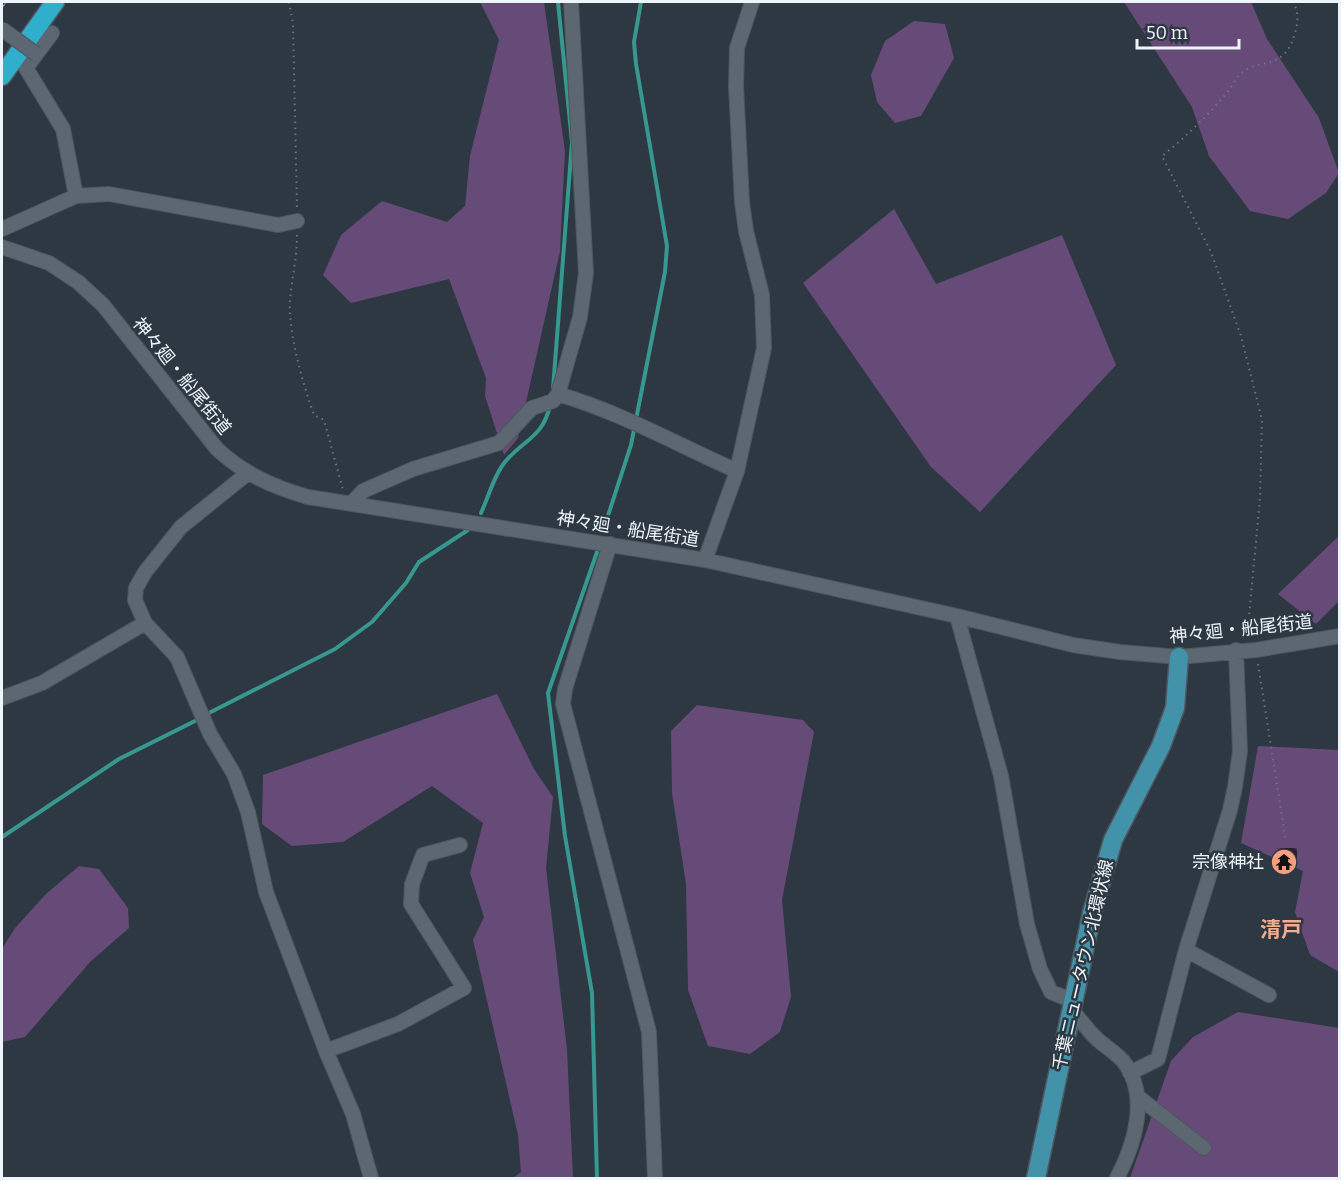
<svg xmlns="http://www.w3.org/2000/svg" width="1341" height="1180" font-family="Bitter,'Noto Sans JP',serif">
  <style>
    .green { fill: #664b78 }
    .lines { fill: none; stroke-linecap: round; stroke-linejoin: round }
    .stream { stroke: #37988f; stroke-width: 4 }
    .building { fill: #45478d; stroke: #6d6e7d; stroke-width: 1.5; filter: url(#shadow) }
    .minor-casing { stroke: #4e565f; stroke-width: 16 }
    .major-casing { stroke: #4e565f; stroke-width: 21 }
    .highway-casing { stroke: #4e565f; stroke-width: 21 }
    .path { stroke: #6d767f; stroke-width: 2; stroke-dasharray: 1.5 4.5; stroke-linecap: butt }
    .minor { stroke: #5c6772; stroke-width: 14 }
    .major { stroke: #4292a9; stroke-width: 18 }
    .highway { stroke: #30afcd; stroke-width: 18 }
    .rail-casing { stroke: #a7afb7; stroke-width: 6 }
    .rail { stroke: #2e3842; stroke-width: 4; stroke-dasharray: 11; stroke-linecap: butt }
    .minor-bridge-casing { stroke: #4e565f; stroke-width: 16; stroke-linecap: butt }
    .minor-bridge { stroke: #5c6772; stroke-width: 14 }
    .labels { text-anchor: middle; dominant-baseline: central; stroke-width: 5; stroke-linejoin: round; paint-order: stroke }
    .street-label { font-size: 18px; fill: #edf4fa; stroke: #2e3842 }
    .poi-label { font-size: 18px; fill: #edf4fa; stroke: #2e3842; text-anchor: end }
    .quarter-label { font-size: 21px; font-weight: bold; fill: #f8ac8c; stroke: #2e3842 }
  </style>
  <defs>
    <filter id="shadow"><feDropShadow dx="5" dy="-5" stdDeviation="1.5" flood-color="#0009"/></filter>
  </defs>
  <rect width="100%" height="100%" fill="#2e3842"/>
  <path class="green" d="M480 2H544L565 151 560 251 518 438 504 455 485 396 486 378 449 279 351 303 323 275 341 235 382 201 447 222 465 206 470 156 499 40Z
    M1124 2H1251L1267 39 1319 118 1339 173 1326 193 1288 219 1250 211 1209 156 1192 107Z
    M914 21 945 24 954 58 921 116 895 123 877 102 871 75 885 41Z
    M894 209 936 284 1062 235 1116 365 980 512 931 467 803 283Z
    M1339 536V601L1316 624 1278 594Z
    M497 694 534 769 553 797 546 868 567 1050 573 1178H513L521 1172 518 1135 473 940 484 917 470 873 483 823 432 786 343 842 292 846 262 824 263 775Z
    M697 705 803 720 814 732 782 900 791 997 780 1032 750 1054 708 1046 688 990 686 884 672 793 671 731Z
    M1258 746 1339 750V972L1310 955 1295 912 1303 871 1241 843Z
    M79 866 99 869 128 908 129 928 90 962 25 1037 2 1042V949L15 928 46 894Z
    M1238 1012 1339 1028V1178H1130L1171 1061 1193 1037Z"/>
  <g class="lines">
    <path class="stream" d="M553 389 572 142 558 2
      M481 513C488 498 493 479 502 466 519 441 543 440 550 405
      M603 531 631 445 665 272 667 246 636 64 634 42 641 2
      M597 552 548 693 565 836 592 993 597 1178
      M205 715 335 649 372 622 406 583 419 562 468 530
      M2 837 119 759 199 719"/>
  </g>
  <path class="building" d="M1272 862a11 11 0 1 1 22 0a11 11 0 1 1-22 0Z"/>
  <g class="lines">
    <g class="minor-casing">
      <path id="minor" d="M52 33 26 68 63 129 76 196
        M2 229 76 196 109 194 278 225 297 221
        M2 247 49 263 78 282 103 305 217 449C244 474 273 487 308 497L705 560 957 616 1073 645 1120 652 1179 657 1256 650 1340 636
        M558 394C622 413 676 444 737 471
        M248 473 181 527 145 572 136 588 135 600 145 623 177 657 210 734 234 774 248 812 266 892 326 1051 353 1114 371 1178
        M352 503 363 491 413 469 499 443 532 408 553 401 558 394 580 317 586 273 571 2
        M610 544 565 689 563 704 649 1032 655 1178
        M705 560 737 471 764 348 762 295 746 231 742 202 736 86 737 48 752 2
        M957 616 1001 776 1027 924 1040 969 1051 992 1073 1001
        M2 698 42 683 145 623
        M1186 950 1269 995
        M1071 1009C1080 1019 1088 1031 1098 1040 1106 1047 1116 1053 1123 1061 1150 1095 1135 1144 1117 1178
        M326 1051 398 1024 464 988 411 904 412 884 423 855 460 845
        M1130 1073 1158 1059 1186 950 1230 810 1235 787 1240 751 1236 650
        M1137 1096 1204 1148"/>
    </g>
    <g class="major-casing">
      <path id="major" d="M1036 1178 1092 913 1113 840 1161 746 1175 708 1179 657"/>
    </g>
    <g class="highway-casing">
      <path id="highway" d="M2 76 55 2"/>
    </g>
    <path class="path" d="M289 2 293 24 297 208
      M297 235C297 257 292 278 290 300 288 333 303 384 314 415L324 420 343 490
      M1247 638 1260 498 1262 420 1241 336 1211 252 1162 156C1186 137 1206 117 1226 94 1231 89 1234 81 1239 75 1259 56 1284 73 1295 33 1298 23 1299 11 1293 2
      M1258 664 1286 842"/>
    <use href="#minor" class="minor"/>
    <use href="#major" class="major"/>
    <use href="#highway" class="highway"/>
    <g class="rail-casing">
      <path id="rail" d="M2 4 3 2"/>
    </g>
    <use href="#rail" class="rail"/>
    <g class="minor-bridge-casing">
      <path id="minor-bridge" d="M2 29 36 54"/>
    </g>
    <use href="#minor-bridge" class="minor-bridge"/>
  </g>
  <defs>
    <g id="temple-disc" transform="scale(1.35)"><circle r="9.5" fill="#f2a07e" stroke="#2e3842"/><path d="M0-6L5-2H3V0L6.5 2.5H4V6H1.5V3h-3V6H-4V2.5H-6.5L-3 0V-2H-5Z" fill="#111"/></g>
  </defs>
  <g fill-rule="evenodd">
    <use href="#temple-disc" x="1284" y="862"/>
  </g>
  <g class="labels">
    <g class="street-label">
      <text transform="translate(182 376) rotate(51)">神々廻・船尾街道</text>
      <text transform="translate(628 529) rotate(9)">神々廻・船尾街道</text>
      <text transform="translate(1241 629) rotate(-6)">神々廻・船尾街道</text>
      <text transform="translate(1083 965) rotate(-77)">千葉ニュータウン北環状線</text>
    </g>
    <g class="poi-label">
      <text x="1264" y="862">宗像神社</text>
    </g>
    <g class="quarter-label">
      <text x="1281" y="930">清戸</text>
    </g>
  </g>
  <rect width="1341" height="1180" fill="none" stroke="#edf4fa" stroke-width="6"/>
  <path d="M1137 39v9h102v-9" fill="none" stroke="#edf4fa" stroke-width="3"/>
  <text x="1146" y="39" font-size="18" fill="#edf4fa" stroke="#2e3842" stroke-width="4.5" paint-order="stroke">50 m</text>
</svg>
